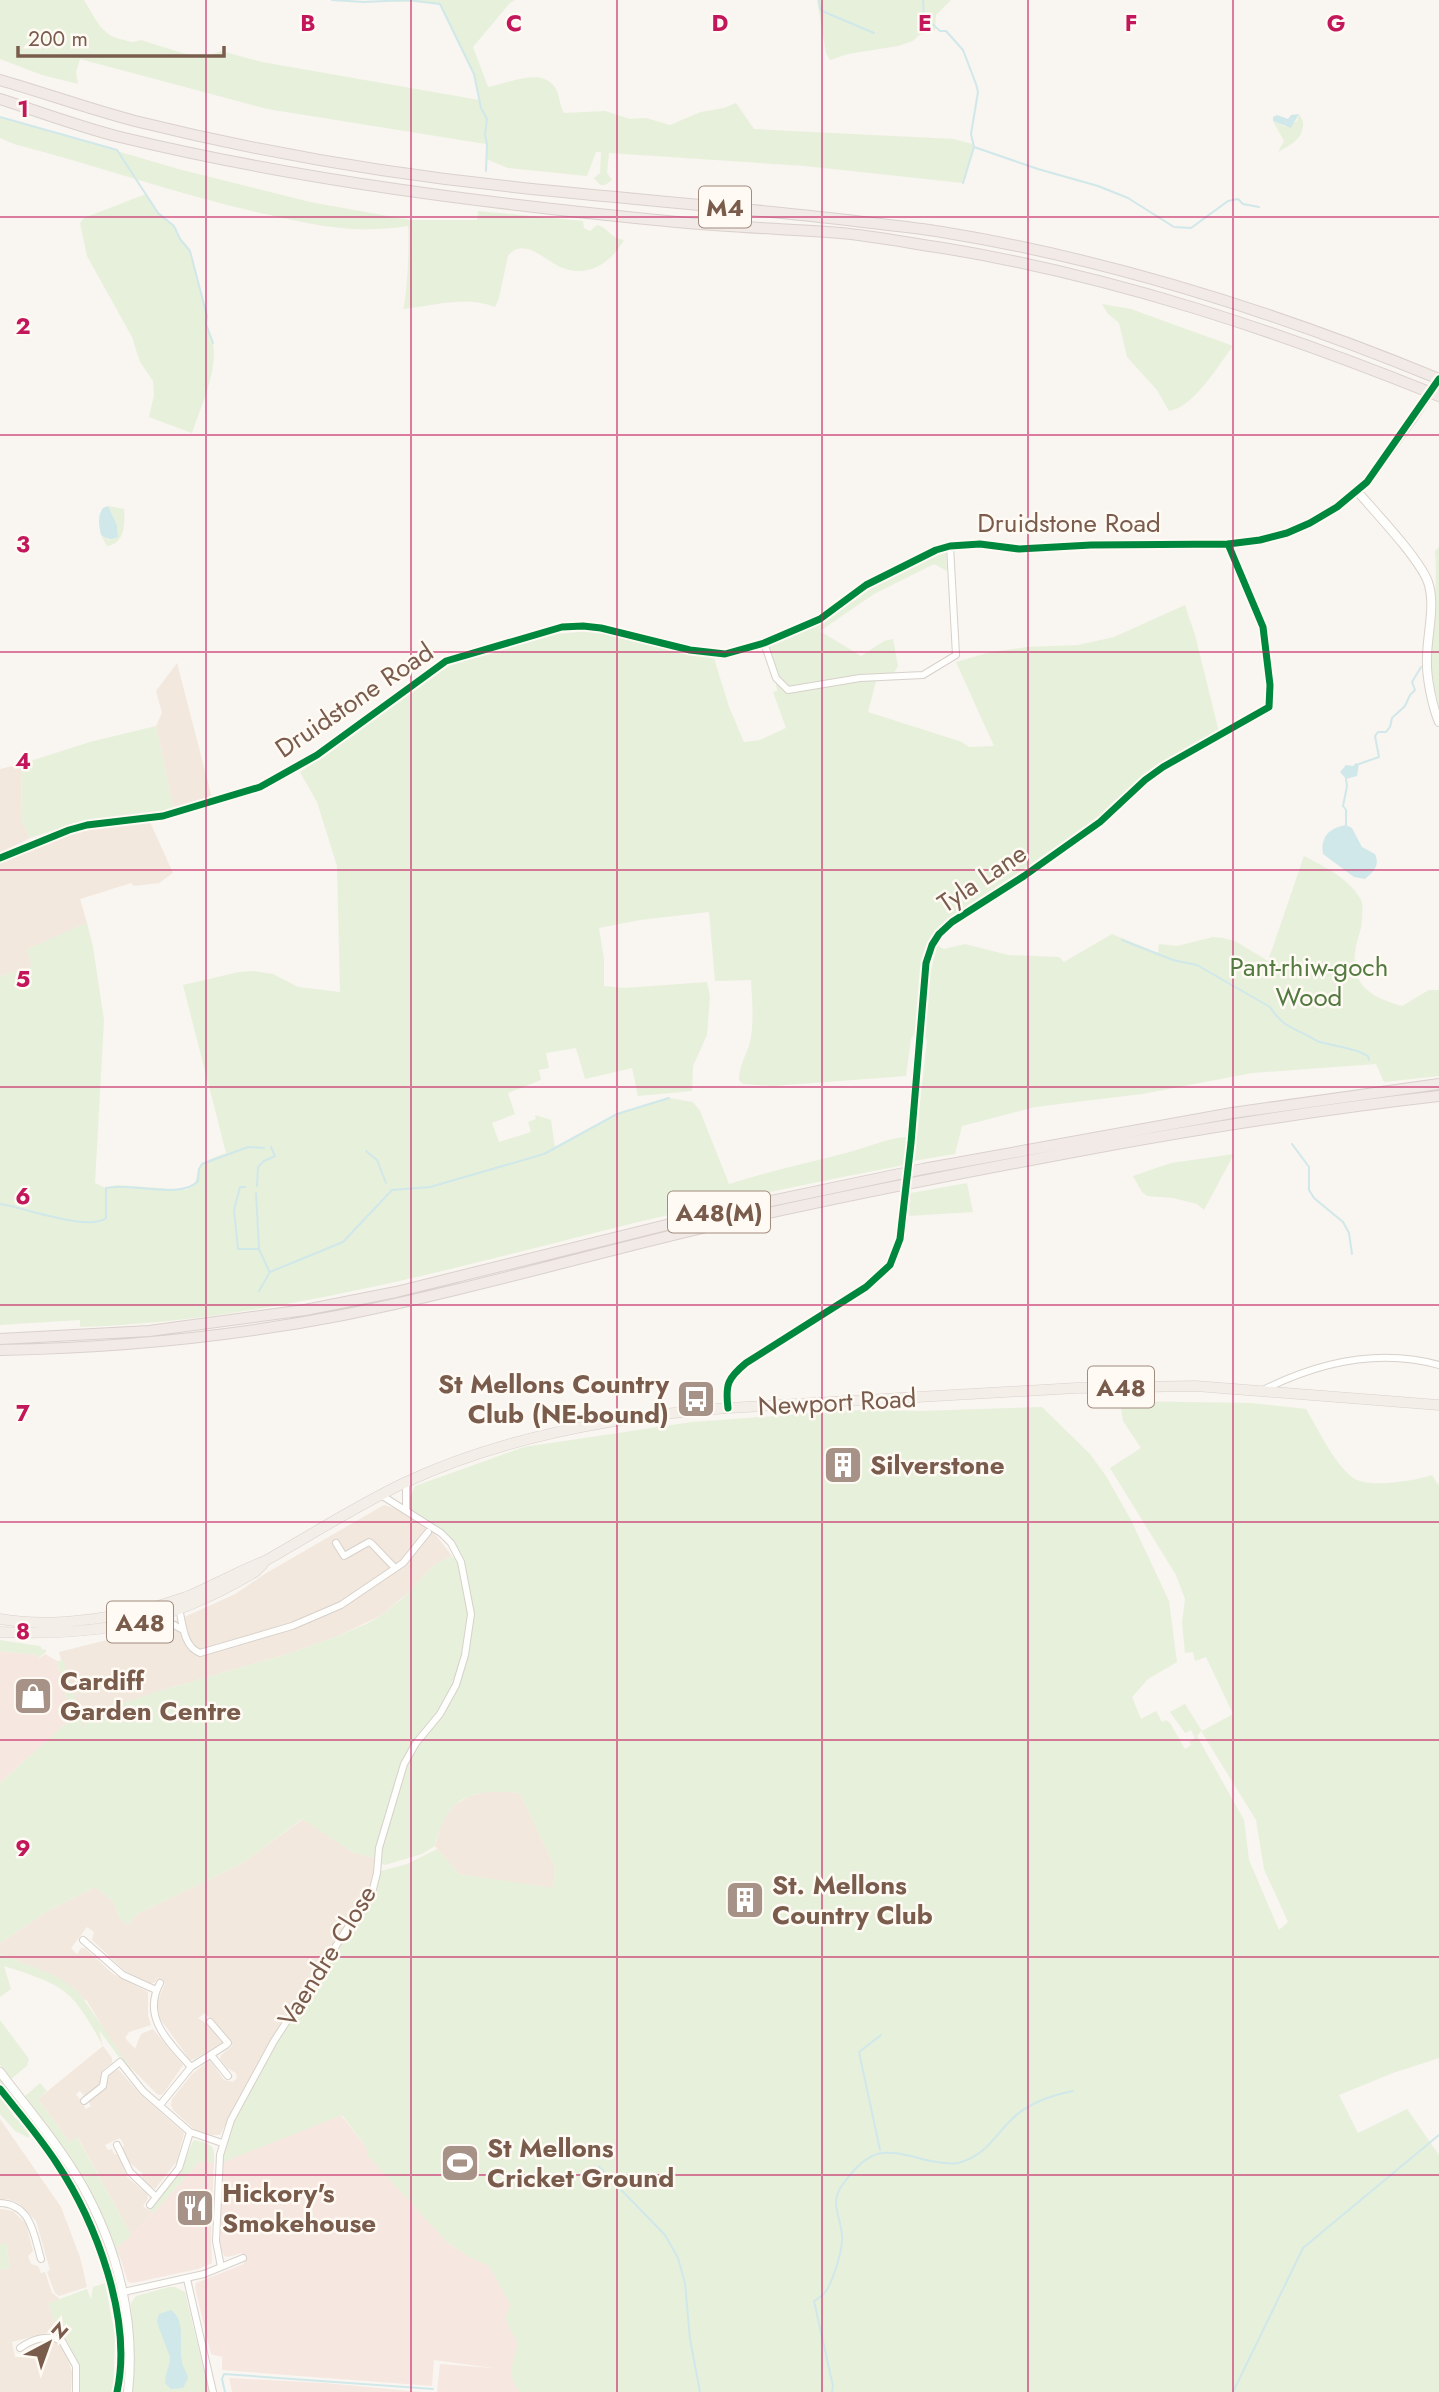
<svg xmlns="http://www.w3.org/2000/svg" width="1439" height="2392" font-family="Jost,sans-serif">
  <style>
    .residential { fill: #f2e8de }
    .commercial { fill: #f6e8e1 }
    .green { fill: #e7f0db; fill-rule: evenodd }
    .water { fill: #d0e8ea }
    .lines { fill: none; stroke-linecap: round; stroke-linejoin: round }
    .stream { stroke: #d0e8ea; stroke-width: 2 }
    .street-casing { stroke: #d7d1cb; stroke-width: 8 }
    .secondary-casing { stroke: #d9d2cb; stroke-width: 10 }
    .primary-casing { stroke: #dad1cc; stroke-width: 11 }
    .highway-casing { stroke: #dad1cc; stroke-width: 12 }
    .street { stroke: #fefefd; stroke-width: 6 }
    .secondary { stroke: #fefefd; stroke-width: 8 }
    .primary { stroke: #f3eee8; stroke-width: 10 }
    .highway { stroke: #f2eae7; stroke-width: 10 }
    .secondary-bridge-casing { stroke: #d9d2cb; stroke-width: 10; stroke-linecap: butt }
    .secondary-bridge { stroke: #fefefd; stroke-width: 8 }
    .cycleway-casing { stroke: #fffaf3; stroke-width: 11 }
    .cycleway { stroke: #00873e; stroke-width: 7 }
    .grid { fill: none; stroke: #c2185b; stroke-width: 2; stroke-opacity: 0.55 }
    .labels { text-anchor: middle; dominant-baseline: central; stroke-width: 5; stroke-linejoin: round; paint-order: stroke }
    .shield { fill: #fffaf3; stroke: #a28b7f; stroke-width: 2 }
    .shield-label { font-size: 24px; font-weight: bold; fill: #7a5c4d }
    .street-label { font-size: 26px; fill: #7a5c4d; stroke: #fffaf3 }
    .park-label { font-size: 26px; fill: #537a41; stroke: #fffaf3 }
    .poi-label { font-size: 26px; font-weight: bold; fill: #7a5c4d; stroke: #fffaf3; text-anchor: start }
    .grid-label { font-size: 23px; text-anchor: middle; font-weight: bold; fill: #c2185b; stroke: #fffaf3; stroke-width: 5; stroke-linejoin: round; paint-order: stroke }
  </style>
  <rect width="100%" height="100%" fill="#f9f5f0"/>
  <path class="residential" d="M177 663 212 798 173 807 156 726 162 713 156 691Z
    M21 764 22 821 30 838 0 853V769Z
    M150 822 173 873 159 883 134 886 131 883 80 899 87 923 27 950 33 967 0 976V863L47 841 83 829Z
    M384 1505 403 1511 432 1530 452 1556 434 1565 409 1592 382 1615 336 1637 284 1655 153 1693 80 1730 59 1652 163 1626 198 1611 235 1594 268 1572Z
    M493 1790 520 1793 555 1867 553 1889 459 1874 437 1849 435 1846 443 1817 456 1804 470 1796Z
    M303 1819 354 1853 376 1858 372 1885 365 1898 243 2093 220 2135H212L195 2130 173 2110 171 2105 172 2099 192 2074 210 2060 224 2080 233 2082 237 2078 236 2073 227 2068 220 2059 221 2055 233 2045 205 2013 198 2018 206 2023 223 2042 195 2059 190 2060 158 2016 157 2003 165 1983 158 1978 154 1983H150L125 1971 92 1940 94 1932 87 1927 71 1948 77 1954 81 1948H85L113 1974 148 1992V2016L151 2025 129 2032 125 2038 135 2049 141 2034 153 2029 183 2065 163 2094 158 2095 132 2069 114 2046 87 2001 25 1964 0 1954V1943L46 1912 95 1887 114 1902 119 1917 128 1925 135 1915 241 1864Z
    M103 2046 112 2058V2063L103 2070 100 2085 85 2097 80 2091 76 2094 86 2109 91 2106 88 2101 105 2088 107 2076 118 2069 139 2093 184 2133 177 2161 155 2189 144 2183 142 2177 143 2174 128 2161 126 2162 122 2149 124 2145 120 2138 105 2145 108 2150 112 2149 114 2154 119 2155 127 2177 147 2194 148 2199 143 2206 153 2213 131 2235 78 2138 70 2143 38 2099Z
    M0 2119 61 2207 80 2257 87 2287 59 2296 55 2293 47 2272 50 2270 36 2221 19 2203 8 2199 0 2200Z
    M0 2209 13 2211 26 2224 33 2251 28 2256 31 2264 38 2266 41 2273 45 2272 52 2293 60 2299 49 2303 58 2335 50 2332 12 2342 15 2357 30 2354 33 2346 56 2342 61 2346 68 2358 72 2373 71 2392H0V2270L9 2268 7 2243 0 2245Z"/>
  <path class="commercial" d="M0 1651 38 1655 39 1658 45 1654 57 1661 72 1718 0 1783Z
    M341 2115 366 2147 369 2156 447 2242 471 2258 491 2265 514 2304 521 2342 524 2392H437L440 2364 493 2368 434 2360 432 2386 222 2370V2357L211 2354 195 2288 196 2283 244 2264 242 2253 228 2257 224 2256 221 2248 219 2234 223 2162Z
    M200 2161 214 2163 211 2236 212 2263 198 2269 133 2283 128 2282 117 2248 153 2213Z
    M229 2378 326 2383 421 2392H232Z"/>
  <path class="green" d="M0 0H84C96 19 101 36 124 40 131 42 133 43 141 40L182 53 196 56 212 55 221 51 262 62 479 100 474 74 440 4C421 0 401 4 382 0H515L510 3 473 47 488 87C506 84 540 67 554 86 560 93 559 105 564 113L605 111 630 119 646 118 670 125 701 112 724 108 736 103 754 129 954 139 972 144 974 147 963 183 805 166 609 153 607 173 612 180 605 185H600L594 178 600 173 601 152H596L587 176 508 168 486 159V144L267 109 80 59 76 72 78 84 42 75 0 59Z
    M817 0H951L936 15 935 30 919 35 913 41 898 46 848 54 830 60 826 53Z
    M1299 114 1303 121C1304 139 1292 144 1278 152L1284 141 1273 121 1286 127 1297 121Z
    M0 117 182 170 310 202 410 220H477L478 211 583 221 584 228 590 231 597 225C608 227 609 238 624 240 611 263 587 279 560 267 545 260 523 236 508 256L499 298 495 307C465 295 435 306 403 309 407 299 410 238 408 226 350 235 312 224 256 212 174 193 95 165 14 144L0 138Z
    M146 194 158 213 174 226 180 239 190 251 207 316C205 327 211 333 213 343 218 371 201 406 192 433L149 417 154 395 153 381 140 362 132 337 87 256 80 223 84 218Z
    M1102 304 1131 309 1233 346C1218 366 1194 407 1169 411L1157 390 1127 357 1119 323 1108 314Z
    M108 506 124 509C125 524 125 543 107 546L101 535 108 540 118 537 117 525Z
    M1439 547V706C1434 687 1430 666 1431 646 1433 613 1438 583 1435 551Z
    M946 550 947 571 934 564 874 594 820 631 861 656 884 641 893 639 898 666 893 674 878 673 868 712 962 742 969 747 994 746 956 662 987 653 1027 647 1078 645 1114 637 1185 605 1195 635 1219 732 1150 771 1103 815 940 926C916 954 919 996 916 1031L911 1039 906 1076 772 1086 743 1084 739 1080C739 1063 749 1052 751 1037 754 1018 752 999 751 980L715 981 709 912 640 920 599 928 604 959V986L625 988 707 982 710 996 707 1035 693 1066 692 1091 638 1096 632 1068 585 1079 576 1048 546 1053 549 1068 539 1070 541 1080 508 1093 515 1114 492 1123 499 1142 531 1132 528 1122 536 1119 535 1115 551 1120 555 1148 617 1114 659 1100 669 1098 693 1102 700 1111 729 1184C766 1172 804 1164 842 1154 864 1149 883 1139 906 1137L904 1165C800 1185 697 1207 594 1233 424 1276 256 1321 80 1327V1320L0 1325V976L32 967 27 949 87 923 93 947 104 1020 95 1183 106 1188 117 1185 186 1190C200 1184 194 1177 200 1167 205 1159 219 1156 226 1153L183 985 239 972 254 971 273 974 298 987 340 992 337 866 317 802 300 772 330 752 447 664 474 655 556 634 592 631 612 633 714 658 729 707 744 742 760 740 786 728 773 692 777 691 776 684 779 676 769 646 821 623 868 588 938 552Z
    M156 726 173 807 164 813 64 827 30 838 22 821 21 764 90 742Z
    M1304 856C1325 867 1347 877 1360 898 1364 904 1362 912 1362 919 1362 928 1358 937 1356 946 1349 983 1368 997 1402 1006L1429 990H1439V1076L1384 1082 1376 1064 1252 1073 1142 1094 1035 1107 962 1126 955 1154 913 1161 927 1041 924 1034 928 982 937 945 944 949 965 944 1008 955 1059 957 1064 962 1112 934 1158 953 1159 944 1177 946 1213 937 1223 938 1235 941 1268 961Z
    M1234 1154 1204 1210 1197 1204 1173 1198 1147 1196 1142 1192 1133 1176 1171 1163Z
    M967 1183 973 1212 909 1216 911 1193Z
    M1120 1401 1252 1403 1306 1409C1318 1429 1333 1462 1352 1477 1366 1489 1415 1481 1432 1475L1439 1486V2058L1393 2073 1339 2095 1358 2133 1407 2109 1439 2155V2392H520C506 2377 513 2362 518 2344L505 2319 511 2305 489 2266 471 2258 447 2242 368 2156 366 2147 342 2115 223 2162 224 2150 233 2121 277 2042 368 1902 381 1871 407 1864 437 1849 459 1874 553 1888 555 1867 520 1793C473 1788 445 1796 435 1846L422 1854 385 1865 381 1863V1849L406 1766 417 1745 442 1716 458 1687 473 1622 463 1562 441 1531 417 1514 411 1509 409 1500 415 1486 524 1447 692 1422 860 1410 921 1411 1042 1407 1090 1454 1106 1476 1131 1520 1169 1601 1177 1662 1148 1679 1132 1697 1141 1719 1156 1711 1162 1722 1166 1720 1170 1723 1185 1749 1191 1745 1189 1742 1195 1738 1191 1730 1185 1733 1170 1712 1185 1704 1202 1731 1233 1714 1206 1657 1195 1661 1193 1652 1185 1653 1182 1623 1185 1599 1176 1575 1110 1468 1141 1448 1123 1421ZM1201 1731 1256 1820 1264 1869 1288 1922 1279 1930 1249 1860 1244 1820 1197 1736Z
    M452 1556 459 1562 469 1615 463 1653 454 1684 439 1712 414 1742 402 1763 376 1858 354 1853 302 1819 241 1864 135 1915 128 1925 119 1917 114 1902 95 1887 46 1912 0 1943V1783L72 1718 57 1661 63 1660 82 1719 81 1729 93 1713 153 1693 284 1655 336 1637 368 1623 382 1615 403 1598 434 1565Z
    M0 1640 40 1646 43 1650 46 1649V1652L38 1658V1655L0 1651Z
    M0 1954 54 1975 78 1991 141 2083H138L99 2030 103 2046C72 1989 66 1986 4 1966L11 1989 0 1997Z
    M0 2020 29 2059 27 2066 11 2079 0 2065Z
    M0 2076C32 2118 66 2160 90 2208 99 2226 105 2245 112 2264L108 2265 44 2138 0 2082Z
    M40 2083 47 2091 38 2099 70 2143 77 2137 131 2235 117 2248 121 2263 95 2202 62 2148 24 2097Z
    M0 2095 14 2117 24 2124 30 2133 29 2138 15 2131 0 2114Z
    M195 2140C212 2145 215 2144 214 2163L200 2161 153 2213 149 2210 181 2170 193 2141Z
    M7 2243 9 2268 0 2270V2245Z
    M105 2283 115 2336 113 2392H79L80 2378 76 2358 67 2341 58 2335 49 2303 87 2289 91 2300 93 2287Z
    M169 2287H175L185 2292 209 2392H132L134 2366 131 2303 136 2296Z"/>
  <path class="water" d="M1299 114 1291 128 1273 121V117L1277 115 1288 119 1291 115Z
    M108 506 117 525 118 537C110 540 108 540 101 535 99 525 97 517 103 508Z
    M1356 763 1359 764 1357 776 1346 779 1340 772 1346 765 1353 766Z
    M1346 825 1352 828 1362 847 1375 854C1380 866 1374 871 1365 879L1354 877 1323 854C1320 837 1329 828 1346 825Z
    M171 2310C187 2321 178 2346 182 2362 183 2368 187 2372 188 2378L183 2388 171 2389 165 2383C165 2374 170 2366 170 2357L159 2328 157 2321 159 2314Z"/>
  <g class="lines">
    <path class="stream" d="M332 0 364 2 407 0 440 4 474 74 481 108 487 119 485 135 487 144 486 171
      M819 0 820 8 822 11 874 33
      M923 0 924 21 928 20 940 31H946L963 50 976 84 978 92 971 134 974 147
      M0 117 117 150 158 213 174 226 180 239 190 251 207 316 206 324 213 343
      M963 183 974 147 1038 169 1098 186 1128 198 1174 227 1191 228 1228 201 1238 199 1243 204 1259 207
      M1359 764 1379 757 1375 736 1378 732H1386L1390 727 1392 718 1405 706 1410 695 1415 690 1412 682 1421 667
      M1346 825V810L1343 806 1347 786 1346 779
      M1122 940 1173 960 1197 965 1270 1007C1281 1025 1293 1028 1310 1037 1315 1039 1315 1041 1320 1042 1337 1047 1353 1047 1368 1056L1369 1060
      M1292 1144 1309 1167V1190L1314 1198 1343 1222 1349 1233 1352 1254
      M366 1151 377 1160 386 1183
      M257 1186 258 1167 264 1161 275 1156 271 1147
      M245 1187H240L234 1210 238 1249H259
      M256 1193 259 1249 269 1271
      M0 1204C23 1207 89 1232 106 1218V1188C131 1182 181 1200 198 1181L199 1169 202 1164 248 1147 264 1148
      M259 1291 270 1272 343 1242 392 1190 430 1187 544 1154 617 1114 669 1098
      M880 2150 859 2052 881 2035
      M599 2167 665 2235 678 2258 685 2283 690 2339 700 2392
      M225 2392 222 2379 224 2374 433 2389
      M832 2392 833 2386 814 2301C819 2298 823 2296 826 2291 833 2281 844 2246 842 2235 840 2214 829 2203 843 2184 873 2142 888 2151 931 2161 940 2162 950 2165 958 2163 985 2156 993 2138 1011 2120 1026 2104 1052 2095 1073 2091
      M1233 2392 1303 2248 1439 2135"/>
    <g class="street-casing">
      <path id="street" d="M764 643 776 678 788 690 860 678 923 675 956 655 950 546
        M1263 1390C1319 1362 1378 1348 1439 1365
        M406 1482V1510
        M336 1543 344 1556 369 1542 372 1544 395 1568
        M178 1605C183 1621 182 1646 200 1653L292 1626 341 1605 403 1563 428 1532
        M160 1617 183 1630
        M83 1940 123 1975 156 1990
        M160 1983C141 2018 170 2043 191 2067
        M211 2055 228 2076
        M84 2101 103 2086 105 2074 120 2062 143 2091 190 2132 222 2143
        M160 2105 191 2067 226 2045 228 2043 210 2022
        M117 2145 130 2172 156 2197
        M0 2203C31 2204 34 2235 41 2259
        M150 2205 179 2168 190 2132
        M221 2267 216 2241 220 2155 231 2120 274 2041 373 1889 377 1873 379 1848 404 1764 416 1743 440 1714 456 1685 465 1655 471 1614 461 1562 451 1543 441 1533 381 1495
        M187 2279 213 2392
        M119 2293 204 2274 243 2258
        M20 2348C32 2339 49 2334 62 2341L76 2366V2392"/>
    </g>
    <g class="secondary-casing">
      <path id="secondary" d="M1357 491C1375 512 1419 558 1428 582 1436 605 1427 634 1427 658 1426 675 1432 706 1439 722
        M0 858 69 830 87 825 163 816 260 787 317 755 446 661 562 627 583 626 601 628 690 650 725 654 764 643 820 619 866 585 936 550 950 546 980 544 1019 549 1091 545 1228 544 1260 540 1287 533 1310 523 1337 507 1367 482 1413 418
        M909 1162 926 963 932 945 939 934 952 922 1024 876 1100 822 1145 780 1163 767 1269 707 1270 685 1263 627 1228 544
        M728 1408C725 1384 728 1378 746 1363L866 1287 890 1265 900 1239 905 1200
        M0 2072C28 2109 59 2145 82 2185 117 2247 136 2321 128 2392
        M0 2089C19 2113 39 2136 56 2162 96 2222 133 2319 117 2392"/>
    </g>
    <g class="primary-casing">
      <path id="primary" d="M0 1619C55 1629 134 1616 186 1597 213 1586 238 1571 265 1561 311 1535 356 1506 404 1483 504 1436 618 1416 728 1408L1076 1388 1196 1386 1439 1405
        M0 1632C100 1636 168 1624 255 1572L263 1564"/>
    </g>
    <g class="highway-casing">
      <path id="highway" d="M0 80C45 93 89 109 135 121 260 152 387 174 514 187 625 199 736 207 847 220 878 224 911 227 942 232 1114 260 1279 313 1439 379
        M0 99C40 112 80 127 120 137 302 181 491 204 677 222 731 227 786 229 840 233 874 236 909 243 943 248 1114 276 1278 331 1439 396
        M0 1339 149 1331 305 1310 396 1292 723 1211 923 1169 1232 1113 1439 1084
        M0 1350C115 1348 230 1337 343 1315 468 1290 591 1254 715 1225 832 1198 950 1175 1068 1153 1191 1130 1315 1110 1439 1096"/>
    </g>
    <use href="#street" class="street"/>
    <use href="#secondary" class="secondary"/>
    <use href="#primary" class="primary"/>
    <use href="#highway" class="highway"/>
    <g class="secondary-bridge-casing">
      <path id="secondary-bridge" d="M1413 418 1439 379
        M905 1200 909 1162"/>
    </g>
    <use href="#secondary-bridge" class="secondary-bridge"/>
    <g class="cycleway-casing">
      <path id="cycleway" d="M0 858 69 830 87 825 163 816 260 787 317 755 446 661 562 627 583 626 601 628 690 650 725 654 764 643 820 619 866 585 936 550 950 546 980 544 1019 549 1091 545 1228 544 1260 540 1287 533 1310 523 1337 507 1367 482 1439 379
        M728 1408C725 1384 728 1378 746 1363L866 1287 890 1265 900 1239 902 1221 911 1143 926 963 932 945 939 934 952 922 1024 876 1100 822 1145 780 1163 767 1269 707 1270 685 1263 627 1228 544
        M0 2089C19 2113 39 2136 56 2162 96 2222 133 2319 117 2392"/>
    </g>
    <use href="#cycleway" class="cycleway"/>
  </g>
  <path class="grid" d="M206 0V2392M411 0V2392M617 0V2392M822 0V2392M1028 0V2392M1233 0V2392M0 217H1439M0 435H1439M0 652H1439M0 870H1439M0 1087H1439M0 1305H1439M0 1522H1439M0 1740H1439M0 1957H1439M0 2175H1439"/>
  <defs>
    <g id="bus-square" transform="scale(2.0125)"><rect x="-9" y="-9" width="18" height="18" rx="4" fill="#a69286" stroke="#fffaf3"/><path d="M-5-6H5V4H4V6H2V4H-2V6H-4V4H-5ZM-3.5-4V0h7V-4ZM-3.5 1.2v1.5H-2V1.2ZM2 1.2v1.5H3.5V1.2Z" fill="#fff"/></g>
    <g id="building-square" transform="scale(2.0125)"><rect x="-9" y="-9" width="18" height="18" rx="4" fill="#a69286" stroke="#fffaf3"/><path d="M-4-6H4V6H1V3H-1V6H-4ZM-2.5-4.3h1.7v1.8h-1.7ZM.8-4.3h1.7v1.8H.8ZM-2.5-1h1.7V.8h-1.7ZM.8-1h1.7V.8H.8Z" fill="#fff"/></g>
    <g id="shop-square" transform="scale(2.0125)"><rect x="-9" y="-9" width="18" height="18" rx="4" fill="#a69286" stroke="#fffaf3"/><path d="M-5-2.5h2.3a2.7 3.5 0 0 1 5.4 0H5L5.5 6h-11ZM-1.5-2.5h3a1.5 2.3 0 0 0-3 0Z" fill="#fff"/></g>
    <g id="stadium-square" transform="scale(2.0125)"><rect x="-9" y="-9" width="18" height="18" rx="4" fill="#a69286" stroke="#fffaf3"/><path d="M0-5a6.5 5 0 1 0 0 10a6.5 5 0 1 0 0-10ZM-3.5-1.8h7v3.6h-7Z" fill="#fff"/></g>
    <g id="restaurant-square" transform="scale(2.0125)"><rect x="-9" y="-9" width="18" height="18" rx="4" fill="#a69286" stroke="#fffaf3"/><path d="M-5-6h1v4h1v-4h1v4h1v-4h1v5L-1.5 .5V6h-2V.5L-5-1ZM5-6V6H3V1.5H1.5Q1.5-4 5-6Z" fill="#fff"/></g>
  </defs>
  <g fill-rule="evenodd">
    <use href="#bus-square" x="696" y="1399"/>
    <use href="#building-square" x="843" y="1465"/>
    <use href="#shop-square" x="33" y="1696"/>
    <use href="#building-square" x="745" y="1900"/>
    <use href="#stadium-square" x="460" y="2163"/>
    <use href="#restaurant-square" x="195" y="2208"/>
  </g>
  <g class="labels">
    <g class="shield">
      <rect x="699" y="186.5" width="52" height="41" rx="5"/>
      <rect x="668" y="1191.5" width="102" height="41" rx="5"/>
      <rect x="1088" y="1366.5" width="66" height="41" rx="5"/>
      <rect x="107" y="1601.5" width="66" height="41" rx="5"/>
    </g>
    <g class="shield-label">
      <text x="725" y="207">M4</text>
      <text x="719" y="1212">A48(M)</text>
      <text x="1121" y="1387">A48</text>
      <text x="140" y="1622">A48</text>
    </g>
    <g class="street-label">
      <text x="1069" y="523">Druidstone Road</text>
      <text transform="translate(354 700) rotate(-34)">Druidstone Road</text>
      <text transform="translate(982 878) rotate(-34)">Tyla Lane</text>
      <text transform="translate(837 1402) rotate(-3)">Newport Road</text>
      <text transform="translate(327 1956) rotate(-58)">Vaendre Close</text>
    </g>
    <g class="park-label">
      <text x="1309" y="967">Pant-rhiw-goch<tspan x="1309" dy="30">Wood</tspan></text>
    </g>
    <g class="poi-label">
      <text x="669" y="1384" text-anchor="end">St Mellons Country<tspan x="669" dy="30">Club (NE-bound)</tspan></text>
      <text x="870" y="1465">Silverstone</text>
      <text x="60" y="1681">Cardiff<tspan x="60" dy="30">Garden Centre</tspan></text>
      <text x="772" y="1885">St. Mellons<tspan x="772" dy="30">Country Club</tspan></text>
      <text x="487" y="2148">St Mellons<tspan x="487" dy="30">Cricket Ground</tspan></text>
      <text x="222" y="2193">Hickory's<tspan x="222" dy="30">Smokehouse</tspan></text>
    </g>
  </g>
  <g class="grid-label">
    <text x="308" y="31">B</text>
    <text x="514" y="31">C</text>
    <text x="720" y="31">D</text>
    <text x="925" y="31">E</text>
    <text x="1131" y="31">F</text>
    <text x="1336" y="31">G</text>
    <text x="23" y="117">1</text>
    <text x="23" y="334">2</text>
    <text x="23" y="552">3</text>
    <text x="23" y="769">4</text>
    <text x="23" y="987">5</text>
    <text x="23" y="1204">6</text>
    <text x="23" y="1421">7</text>
    <text x="23" y="1639">8</text>
    <text x="23" y="1856">9</text>
  </g>
  <g transform="translate(49 2343) rotate(41)" stroke="#fffaf3" stroke-width="5" paint-order="stroke">
  <path d="M0-5L12 26L0 18L-12 26Z" fill="#7a5c4d"/>
  <text y="-10" font-size="19" font-weight="bold" text-anchor="middle" fill="#7a5c4d">N</text>
  </g>
  <path d="M18 46v10h206v-10" fill="none" stroke="#7a5c4d" stroke-width="3.5"/>
  <text x="28" y="46" font-size="21" fill="#7a5c4d" stroke="#fffaf3" stroke-width="5" paint-order="stroke">200 m</text>
</svg>
